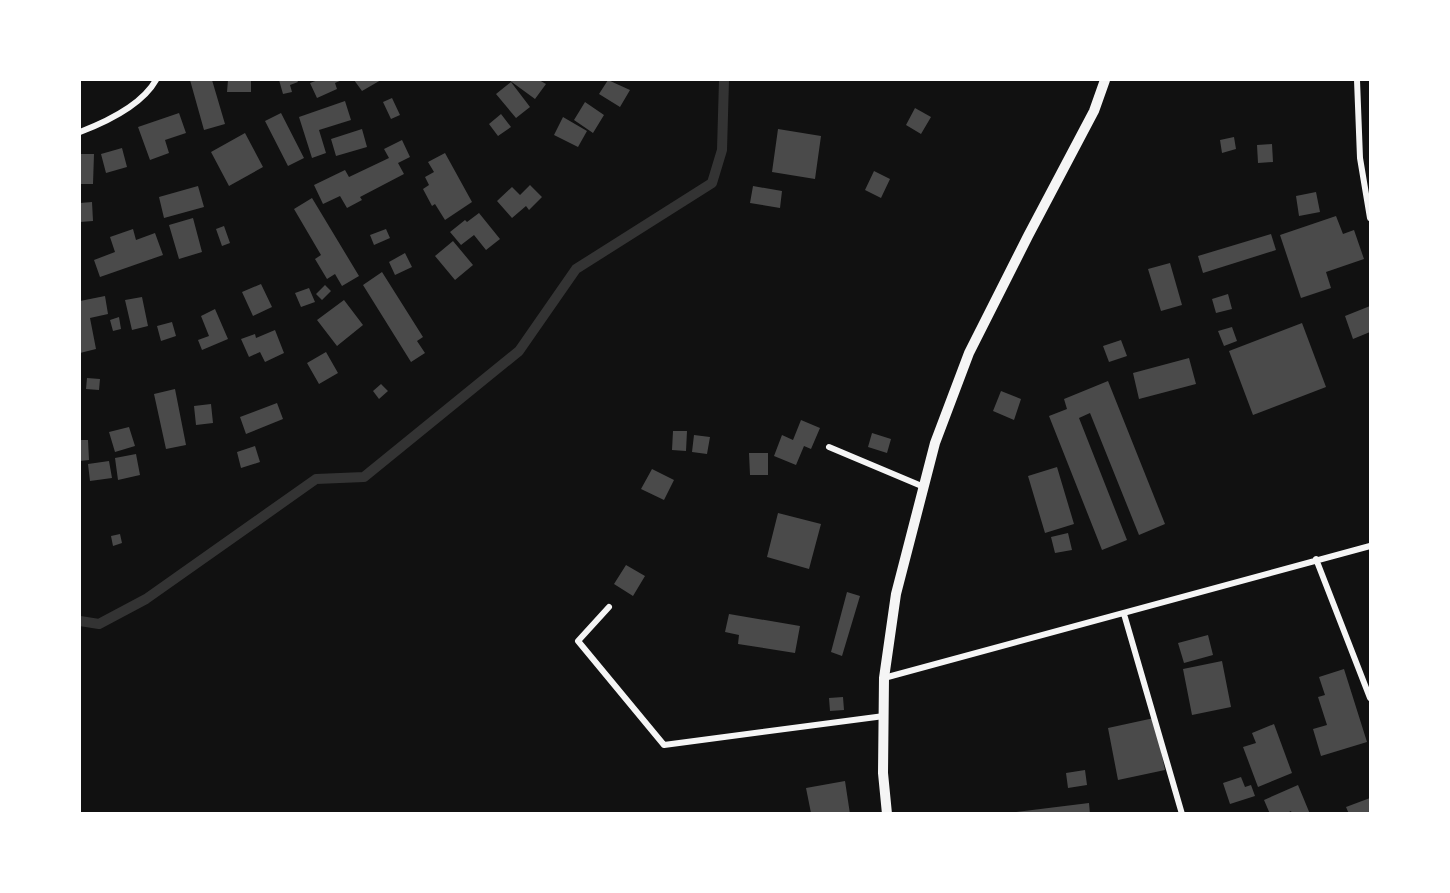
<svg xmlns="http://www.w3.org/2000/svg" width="1450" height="893" font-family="Raleway,sans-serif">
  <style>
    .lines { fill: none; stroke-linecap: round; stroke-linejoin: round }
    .stream { stroke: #333; stroke-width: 10 }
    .building { fill: #4a4a4a }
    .minor { stroke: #f5f5f5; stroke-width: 6 }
    .tertiary { stroke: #f5f5f5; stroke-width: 10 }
  </style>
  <rect width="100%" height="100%" fill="#111"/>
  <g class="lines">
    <path class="stream" d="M80 621 99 624 146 599 316 479 364 477 519 351 576 269 712 183 722 150 724 80"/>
  </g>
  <path class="building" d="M190 80H212L225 124 204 130Z
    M228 80H251V92H227Z
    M279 80H297L298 82 290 85 292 92 283 94Z
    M318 80H342L335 83 337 89 317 98 310 83Z
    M354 80H381L362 91Z
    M509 80H539L546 84 535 99Z
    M608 80 630 90 620 107 599 94Z
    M511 82 530 107 516 118 496 94Z
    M392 98 400 115 391 119 383 102Z
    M345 101 351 120 319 130 326 153 312 158 299 117Z
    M585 102 604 115 593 133 574 120Z
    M915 108 931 117 921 134 906 125Z
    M179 113 186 133 165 140 169 153 150 160 138 127Z
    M281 113 304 158 288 166 265 121Z
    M501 114 511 127 498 136 489 124Z
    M563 117 587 131 578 147 554 135Z
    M362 129 367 147 336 156 331 139Z
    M778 129 821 136 815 179 772 172Z
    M245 133 263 167 229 186 211 152Z
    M1234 137 1236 149 1222 153 1220 140Z
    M402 140 410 157 398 163 404 174 360 197 362 200 347 208 340 196 323 204 314 185 345 170 349 177 389 158 384 149Z
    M1272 144 1273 162 1258 163 1257 145Z
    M122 148 127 167 106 173 101 154Z
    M445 153 472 202 445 220 435 204 432 206 423 189 429 185 425 177 434 172 428 162Z
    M80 154H94L93 184H80Z
    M874 171 890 179 881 198 865 190Z
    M530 185 542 197 529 210 526 206 512 218 497 201 512 187 520 195Z
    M198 186 204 207 164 218 159 197Z
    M753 186 782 191 780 208 750 203Z
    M1316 192 1320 212 1299 216 1296 196Z
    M312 198 359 276 342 286 335 274 327 279 315 259 321 255 294 209Z
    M92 202 93 221 80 222V203Z
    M479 213 500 239 486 250 474 235 461 245 450 232 465 220 467 222Z
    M1336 216 1343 234 1354 230 1364 259 1326 272 1331 288 1301 298 1280 235Z
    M193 218 202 252 179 259 169 225Z
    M224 226 230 243 222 246 216 229Z
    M133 229 136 240 155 233 163 255 100 277 94 260 115 252 110 237Z
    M386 229 390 238 374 245 370 235Z
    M1271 234 1276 250 1203 273 1198 256Z
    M453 241 473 265 455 280 435 256Z
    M405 253 412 267 395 275 389 262Z
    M1170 263 1182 305 1161 311 1148 269Z
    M382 272 423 337 417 341 425 353 411 362 363 285Z
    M261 284 272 307 253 316 242 292Z
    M325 285 331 291 322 300 316 294Z
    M309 288 315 302 301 307 295 293Z
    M1228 294 1232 309 1216 313 1212 299Z
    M105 296 108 314 90 318 96 349 80 353V301Z
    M142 297 148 326 132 330 125 300Z
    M344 300 363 325 337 346 317 320Z
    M1370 306V332L1353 339 1345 316Z
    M215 309 228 339 202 350 198 340 209 336 201 316Z
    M119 317 121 329 113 331 110 320Z
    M172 322 176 336 161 341 157 326Z
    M1302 323 1326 387 1253 415 1229 351Z
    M1232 327 1237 341 1224 346 1218 331Z
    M275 330 284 353 265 362 260 352 249 357 241 339 255 334 256 338Z
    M1121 340 1127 356 1109 362 1103 346Z
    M326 352 338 373 319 384 307 363Z
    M1189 358 1196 384 1139 399 1133 373Z
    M87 378 100 379 99 390 86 389Z
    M1108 381 1165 524 1139 535 1090 413 1079 418 1127 540 1102 550 1049 416 1067 409 1064 399Z
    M381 384 388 391 379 399 373 391Z
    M175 389 186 445 166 449 154 394Z
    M1001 391 1021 399 1014 420 993 411Z
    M277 403 283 419 246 434 240 417Z
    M211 404 213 423 196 425 194 406Z
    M801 420 820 428 811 449 804 446 796 465 774 456 782 435 793 440Z
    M129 427 135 446 115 452 109 432Z
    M673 431H687L686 451 672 450Z
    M872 433 891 439 887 453 868 447Z
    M694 435 710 437 707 454 692 452Z
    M80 440H88L89 460 80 461Z
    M255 446 260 462 241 468 237 452Z
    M749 453H768V475H750Z
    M136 454 140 475 118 480 115 458Z
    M109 461 112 478 90 481 88 464Z
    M1057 467 1074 524 1045 533 1028 476Z
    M652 469 674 480 664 500 641 489Z
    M778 513 821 524 809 569 767 557Z
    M1068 533 1072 550 1055 553 1051 537Z
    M120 534 122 543 113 546 111 536Z
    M626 565 645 576 633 596 614 584Z
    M847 592 860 596 842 656 831 652Z
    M729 614 800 626 795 653 738 644 739 635 725 632Z
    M1208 635 1213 655 1184 663 1178 643Z
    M1222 661 1231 707 1192 715 1183 669Z
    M1344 669 1367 742 1321 756 1313 729 1327 725 1318 697 1325 695 1319 677Z
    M843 697 844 710 830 711 829 698Z
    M1154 718 1165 770 1118 780 1108 728Z
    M1274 724 1292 773 1258 787 1243 747 1256 743 1252 733Z
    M1085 770 1087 785 1068 788 1066 773Z
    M1241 777 1245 787 1251 785 1255 796 1230 804 1223 783Z
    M845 781 850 814H821V812L811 813 806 788Z
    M1298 785 1310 814H1292L1291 811 1285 814H1270L1264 800Z
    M1370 798V814H1349L1346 807Z
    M1089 803 1090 814H1016V812Z"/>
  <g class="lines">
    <path class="minor" d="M1357 80 1360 158 1370 218
      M80 132C106 122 142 105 156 80
      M829 447 924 487
      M1316 559 1370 698
      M609 607 578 641 664 745 884 716
      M1124 614 1182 814
      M884 678 1370 546"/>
    <path class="tertiary" d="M887 814 883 773 884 678 896 594 935 443 969 353 1028 236 1094 111 1105 80"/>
  </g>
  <rect width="1450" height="893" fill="none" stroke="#ffffff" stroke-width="162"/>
</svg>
